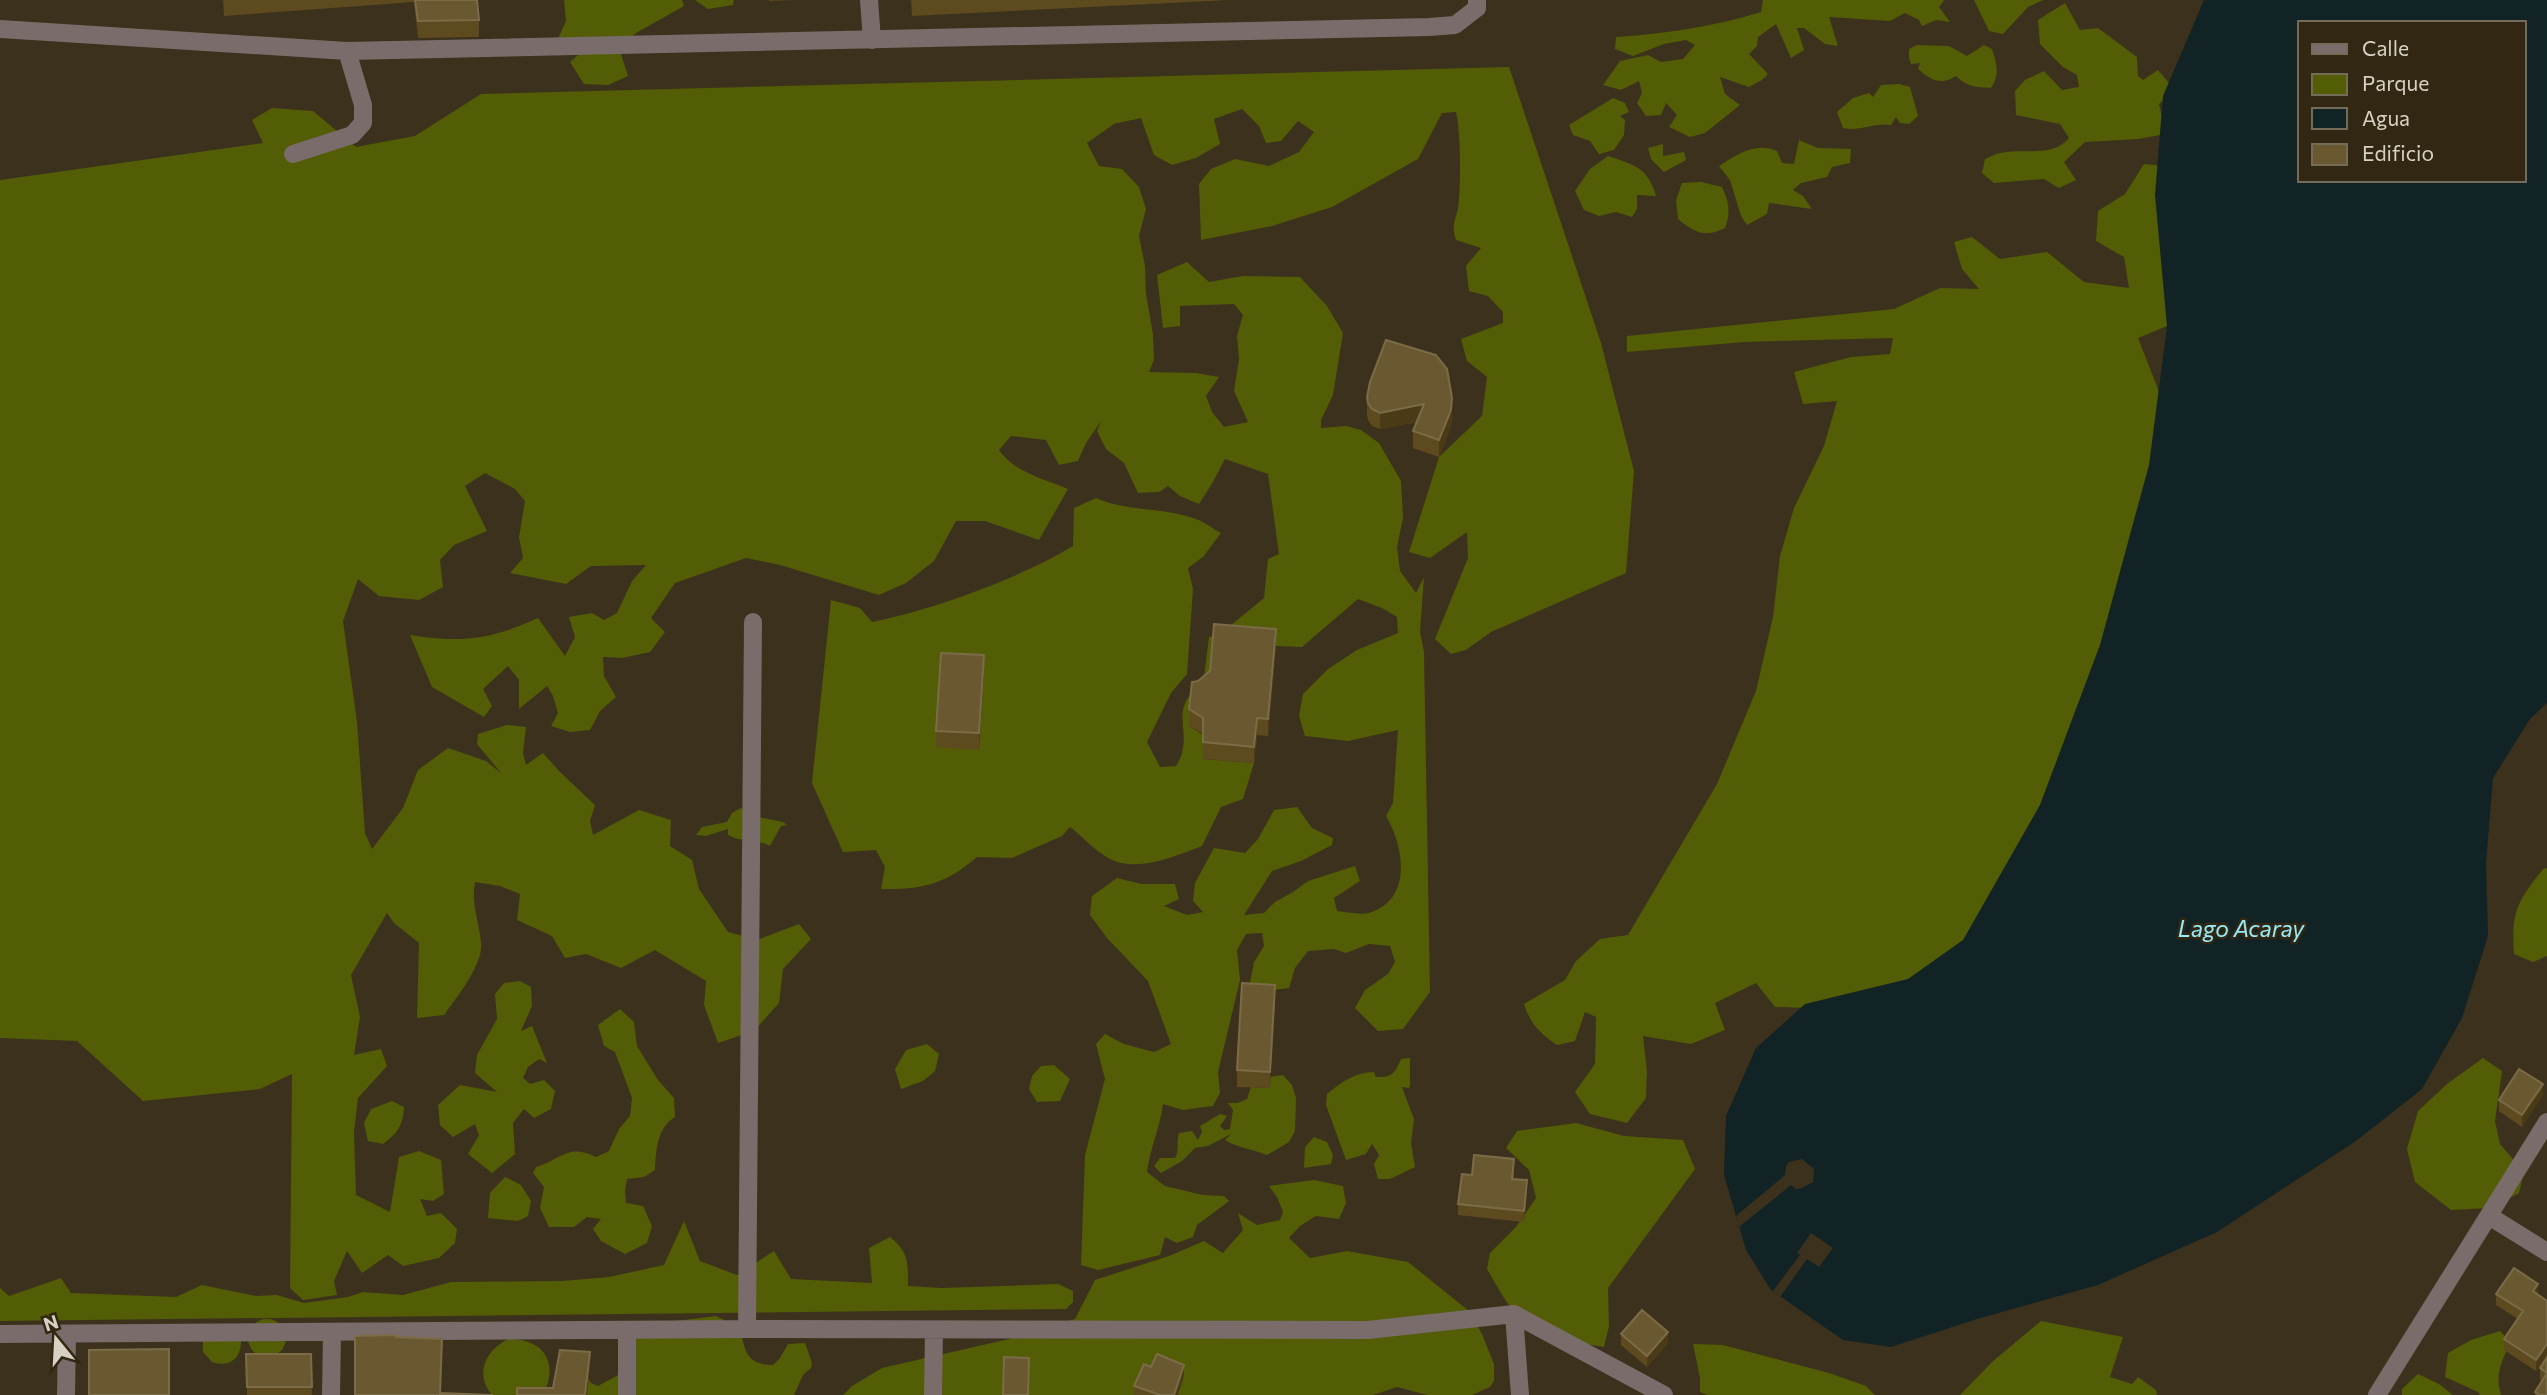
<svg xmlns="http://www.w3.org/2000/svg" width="2547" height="1395" font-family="Commissioner,sans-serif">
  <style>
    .green { fill: #525d06 }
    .water { fill: #122325; fill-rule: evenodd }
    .pier { fill: #3c311c }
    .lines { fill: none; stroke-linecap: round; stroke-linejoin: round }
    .minor { stroke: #796c6b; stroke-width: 18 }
    .wall { fill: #5d4a1e }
    .shaded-wall { fill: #4a3a16 }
    .building { fill: #6a5930; stroke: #7b6c47; stroke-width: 2 }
    .labels { text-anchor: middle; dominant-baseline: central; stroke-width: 5; stroke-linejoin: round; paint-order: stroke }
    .water-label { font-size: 23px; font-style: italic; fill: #94ebf9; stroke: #322712 }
  </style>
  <rect width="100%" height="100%" fill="#3c311c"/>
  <path class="green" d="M564 0H682L684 6 636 33 619 48 628 76 608 85 584 84 570 62 590 45 558 39 566 21Z
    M695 0H734L733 5 708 9Z
    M1763 0H1944L1939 7 1950 22 1936 20 1922 26 1919 20 1905 13 1890 21 1829 17 1838 46 1825 44 1804 28H1797L1804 50 1791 58 1776 24 1758 37 1757 46 1749 54 1768 74 1762 80 1749 87 1720 77 1725 94 1740 105 1705 133 1690 137 1669 127 1677 115 1666 103 1661 115 1646 116 1637 103 1642 93 1639 81 1621 90 1603 85 1620 61 1648 55 1661 62 1683 59 1695 45 1686 40 1664 44 1633 56 1615 49 1616 37C1663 34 1717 26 1761 12Z
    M1974 0H2043L2028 7 2003 34 1989 31Z
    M2065 3 2080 30 2098 28 2137 57 2138 76 2143 80 2158 70 2174 89 2159 104 2166 134 2138 139 2085 142 2064 162 2076 180 2059 188 2044 179 1994 183 1982 173 1985 159C1990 157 1995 154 2000 153 2023 148 2053 158 2069 138L2060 124 2016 115 2015 91 2025 80 2044 71 2062 90 2079 87 2077 75 2063 67 2040 44 2038 20Z
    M1917 45 1949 46 1967 56 1984 45 1992 49C1997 64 2000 74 1991 88 1976 87 1967 87 1956 76 1941 86 1931 80 1918 69L1920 63 1911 64 1909 58V49Z
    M1509 67 1601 343 1634 471 1626 573 1491 632 1466 650 1451 654 1435 639 1468 558 1467 532 1430 558 1409 552 1439 457 1482 416 1487 377 1467 361 1461 339 1503 323V312L1488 296 1469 291 1466 266 1481 248 1456 240C1451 226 1455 222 1458 208 1461 186 1461 133 1456 112L1442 113 1418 159 1332 207 1272 226 1201 240 1199 184 1211 169 1235 159 1269 166 1299 152 1314 132 1298 121 1281 141 1266 143 1259 126 1242 109 1214 119 1220 144 1196 158 1172 165 1154 155 1141 118 1114 124 1087 143 1099 166 1122 169 1139 187 1146 209 1139 236 1145 266 1146 294 1153 334 1154 360 1149 372 1196 373 1219 377 1206 396 1212 412 1224 427 1248 422 1234 391 1239 359 1237 336 1243 315 1234 304 1180 306V326L1163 328 1157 275 1187 262 1209 282 1243 276 1300 277 1327 306 1343 333 1333 395 1321 420V428L1346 426 1361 430 1379 443 1401 481 1403 518 1397 547 1400 571 1416 593 1424 577 1420 632 1424 652 1430 992 1403 1029 1378 1031 1355 1008 1365 990 1388 974 1395 962 1390 946 1369 944 1346 953 1334 949 1308 951 1295 968 1289 988 1265 991 1250 983 1254 962 1264 946 1262 933 1246 934 1237 950 1240 980 1218 1072 1220 1093 1213 1106 1183 1110 1163 1104C1160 1128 1150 1148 1147 1172L1165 1186 1203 1195 1224 1196 1229 1201 1197 1225 1193 1237 1177 1243 1165 1237 1160 1255 1098 1270 1081 1265 1085 1155 1105 1079 1096 1044 1105 1034 1124 1044 1154 1052 1171 1044 1148 981 1107 938 1090 915 1092 896 1117 878 1141 884H1175L1179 899 1164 906 1187 915 1203 912 1193 901 1195 883 1214 848 1245 853 1258 839 1274 810 1297 807 1312 828 1333 838 1332 845 1301 861 1272 871 1244 915 1264 913 1275 902 1293 892 1308 881 1355 866 1360 881 1334 898 1337 911C1346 912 1360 915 1369 913 1413 900 1404 846 1386 816L1393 803 1398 730 1348 741 1305 736 1299 716 1303 694 1328 669 1357 650 1398 633 1397 617 1382 608 1358 599 1302 647 1276 646 1210 687 1189 726 1203 735V759L1254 763 1243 799 1221 807 1202 846C1173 857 1133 875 1105 856 1092 848 1082 836 1070 827L1062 836 1012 858 977 857C946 884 922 890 881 889L885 867 876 850 843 852 812 783 831 600 860 608 872 622C935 609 1018 579 1073 546L1074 508 1096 498C1128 512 1163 507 1196 519 1205 522 1213 529 1221 533L1203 557 1188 568 1193 589 1187 674 1171 693 1147 742 1160 767 1176 766C1197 735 1164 708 1203 685L1209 637 1219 635 1264 598 1268 559 1279 554 1268 474 1225 459 1213 482 1199 504 1180 496 1168 486 1159 492 1138 493 1124 463 1106 449 1097 431 1101 421 1086 443 1078 461 1059 465 1046 440 1011 436 999 450C1014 472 1043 479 1068 489L1039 540 985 521H956L934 561 906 583 879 595 780 565 746 558 675 583 651 618 665 632 650 652 622 658 603 657 604 676 616 697 600 711 590 730 570 732 551 726 558 713 553 696 547 686 519 709V680L508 666 483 689 492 706 484 717 432 687 410 635C461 643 490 640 538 618L565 656 575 637 569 617 592 613 604 620 617 613 632 581 646 565 591 566 566 584 510 573 523 558 519 537 525 501 515 489 485 473 465 486 487 531 454 545 440 560 443 587 419 600 379 596 358 579 343 621 357 722 365 833 372 849 403 808 418 770 448 748 486 761 501 773 477 744 478 734 507 725 526 727 523 753 526 765 543 753 560 772 595 805 590 821 593 835 639 810 671 820 670 846 692 860 699 889 728 932 757 940 799 924 811 939 783 969 779 1003 754 1031 718 1043 704 1005 706 981 655 950 621 968 586 954 565 958 552 936 517 920 520 894 500 886 475 882C471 904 479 921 481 942 484 964 456 998 444 1015L417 1018 419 943 394 923 387 913 351 975 360 1017 354 1055 381 1049 387 1066 358 1098 354 1132 356 1195 390 1212 399 1157 419 1151 441 1160 444 1194 433 1201 420 1199 427 1216 441 1213 457 1229 455 1243 439 1258 403 1266 388 1255 362 1273 347 1251 334 1281 337 1295 303 1300 290 1288 292 1074 260 1089 143 1101 77 1041 0 1038V180L263 143 252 120 272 108 313 111 356 147 415 136 481 94Z
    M1899 84 1910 87 1918 116 1909 124 1900 123 1896 117 1891 125C1873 122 1861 132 1843 128L1837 112 1853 98 1869 93 1873 97 1881 85Z
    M1613 98 1625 103 1629 112 1620 116 1625 120 1624 135 1614 150 1599 154 1590 141 1573 135 1569 125Z
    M1799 140 1818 148 1851 149 1850 163 1832 167 1827 177 1801 183 1793 190 1803 196 1812 209 1769 203 1767 214 1747 225 1741 216 1730 180 1719 166C1738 154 1755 142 1777 151L1782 163 1794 164Z
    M1663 144V156L1684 152 1686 160 1664 172 1651 159 1648 148Z
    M1608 156C1634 165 1648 167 1656 196L1637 195V209L1632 217 1616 212 1599 216 1584 210 1575 191 1590 169Z
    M2144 164 2176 167 2167 326 2138 338 2158 389 2165 463 2152 576 1967 955 1840 1009 1775 1007 1756 983 1715 1003 1725 1030 1691 1044 1643 1036 1647 1071 1646 1098 1627 1123 1590 1114 1575 1092 1595 1064 1596 1017 1585 1012 1575 1041 1557 1045C1540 1034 1530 1023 1524 1004L1565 980 1576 961 1600 939 1628 935 1717 784 1756 691 1773 617 1780 556 1794 508 1824 446 1837 401 1803 404 1794 372 1851 357 1890 354 1893 338 1744 342 1627 352V336L1894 309 1940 288 1979 289 1962 269 1954 242 1972 237 2000 259 2047 252 2084 282 2129 288 2124 257 2096 241 2098 211 2125 194Z
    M1701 182 1722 187C1729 202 1731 212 1725 228 1705 238 1695 233 1678 219L1676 200 1682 183Z
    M741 808 758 817 783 822 787 825 781 826 770 846C754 838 743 843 728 835V829L706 836 696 835 702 827 727 822 732 813Z
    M2547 868V956L2533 962 2514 954C2511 912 2517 902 2543 869Z
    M520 981 531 987 532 1006 521 1031 532 1026 547 1063 539 1059 528 1067 523 1078 530 1084 544 1080 555 1091 551 1109 534 1118 524 1109 513 1123 515 1154 492 1173 468 1154 479 1135 475 1124 453 1137 440 1125 438 1105 460 1085 497 1092 475 1073 477 1055 497 1019 495 994 504 983Z
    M620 1009 634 1022 637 1046 658 1080 674 1098 675 1117C657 1128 656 1150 655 1170L644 1177 627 1179 625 1191 626 1203 643 1206 652 1226 647 1243 625 1254 601 1241 593 1229 601 1219 587 1217 574 1227H549L540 1208 544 1187 533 1173 536 1167C562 1159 568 1143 596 1157L609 1151 619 1129 630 1116 632 1098 615 1052 604 1046 598 1025Z
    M927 1044 939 1054 935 1071 923 1081 901 1089 895 1069 906 1050Z
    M1410 1058V1085L1409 1088 1402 1087 1414 1119 1411 1143 1415 1167 1390 1179H1378L1374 1164 1379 1155 1372 1144 1366 1154 1346 1160 1326 1105 1327 1094C1340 1083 1355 1072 1374 1072L1376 1077C1392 1078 1395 1073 1401 1059Z
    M2483 1058 2502 1071 2495 1121 2500 1144 2524 1172 2519 1193 2490 1208 2451 1210 2415 1182 2407 1149 2418 1111 2447 1084Z
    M1054 1065 1070 1079 1060 1101 1037 1102 1029 1089 1032 1076 1041 1066Z
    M1283 1075 1292 1085 1296 1098 1295 1131 1289 1142 1267 1155C1252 1149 1238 1148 1225 1140L1231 1134 1208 1146 1195 1148 1182 1161 1161 1173 1154 1166 1160 1158H1175C1180 1149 1176 1141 1179 1133L1192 1131 1198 1140 1202 1132 1200 1126 1220 1114 1227 1116 1220 1126 1224 1130 1230 1129 1233 1110 1228 1103H1238L1247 1099 1251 1087 1270 1088V1077Z
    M392 1101 404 1107C403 1125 398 1133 383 1144L368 1141 364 1123 371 1109Z
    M1576 1123 1624 1136 1683 1140 1695 1169 1608 1288 1609 1326 1604 1347C1581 1343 1549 1339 1529 1326 1512 1315 1497 1286 1487 1269L1490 1253 1516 1227 1536 1198 1529 1170 1506 1148 1517 1131Z
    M1314 1137 1327 1142 1333 1155 1331 1164 1304 1168 1305 1147Z
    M505 1177 521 1185 531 1201 528 1216 518 1221 488 1218 490 1193Z
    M1314 1180 1343 1186 1346 1203 1339 1219 1316 1216 1300 1226 1289 1238 1310 1258 1347 1251 1408 1262 1469 1311 1482 1334 1494 1364V1381L1490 1387 1472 1395H1427L1397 1387 1373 1395H843L852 1386 882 1368 1009 1339 1075 1319 1095 1280 1169 1256 1204 1241 1223 1253 1243 1230 1238 1213 1257 1225 1280 1220 1283 1212 1277 1197 1269 1186Z
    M684 1221 700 1261 737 1275 774 1251 791 1279 872 1283 869 1248 890 1237C909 1252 908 1263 908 1286L942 1288 1058 1284 1073 1291V1302L1066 1309 0 1321V1288L9 1296 61 1278 71 1293 176 1297 202 1285 256 1296 277 1295 304 1303 348 1297 363 1292 403 1295 451 1282 562 1281 609 1277 664 1265Z
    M716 1316 740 1328C745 1349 745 1365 773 1365L780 1358 788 1344 805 1343 812 1363 811 1368 803 1375 794 1395H549L564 1387 573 1353 591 1383 598 1386 620 1374 619 1341 660 1323Z
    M248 1338a19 19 0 1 1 38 0a19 19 0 1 1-38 0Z
    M2041 1321 2123 1337 2110 1377 2132 1384 2138 1377 2156 1390 2157 1395H1960L1992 1362Z
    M2500 1331 2511 1343C2501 1361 2495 1375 2501 1395H2480L2478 1392 2445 1377 2448 1353 2471 1340Z
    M509 1339C542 1339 558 1360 545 1391L546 1395H492C474 1374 486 1349 509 1339Z
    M203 1340 241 1341C241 1359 229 1368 212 1362L203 1352Z
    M1693 1344 1723 1345 1829 1373 1866 1386 1875 1395H1707L1700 1392V1378Z
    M2418 1374 2439 1384 2453 1395H2402V1389Z"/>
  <path class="water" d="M2204 0H2547V703L2530 719 2493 778 2486 863 2488 936 2462 1018 2422 1089 2356 1141 2217 1232 2098 1285 1977 1319 1891 1347 1843 1340 1771 1290 1746 1250 1724 1175 1726 1116 1756 1048 1805 1004 1908 979 1963 940 2040 805 2100 645 2149 465 2167 326 2155 195 2163 96ZM2300 23H2524V180H2300Z"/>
  <path class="pier" d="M1802 1159 1814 1169 1813 1182 1802 1188 1796 1189 1791 1185 1739 1227 1736 1216 1785 1175 1786 1166 1789 1162Z
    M1811 1233 1833 1248 1819 1267 1807 1259 1780 1297 1773 1291 1800 1255 1797 1253Z"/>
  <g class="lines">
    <path class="minor" d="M869 0 872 40
      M0 29 347 51 1429 27 1455 25 1477 8V0
      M293 154 352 135 363 123V105L347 51
      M2489 1216 2547 1252
      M1514 1314 1520 1395
      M747 1329 753 622
      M627 1332V1395
      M0 1334 747 1329 1368 1330 1514 1314 1664 1395
      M66 1395 67 1334
      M331 1395 332 1333
      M933 1395 934 1331
      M2377 1395 2547 1122"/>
  </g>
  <path class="wall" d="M223 0H477L479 20V37L418 38 414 2 224 16Z
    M769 0H795L769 1Z
    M911 0H1229L912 16Z
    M1367 397 1452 415 1451 427 1439 457 1413 448V431L1417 422 1380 429 1372 426 1368 420 1367 414Z
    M1276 646 1268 736 1257 735 1254 763 1203 759V734L1189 726V709L1198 681Z
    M984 672 979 750 936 747V731Z
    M1275 1002 1270 1088 1237 1087V1070Z
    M2543 1095 2522 1127 2499 1111V1100Z
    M1514 1171V1179L1527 1191 1524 1222 1458 1215V1204L1472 1175Z
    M2496 1294 2538 1295 2547 1301V1355L2536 1371 2504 1350V1339L2518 1319 2496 1305Z
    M1621 1334 1668 1343 1647 1367 1621 1345Z
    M246 1354H311L312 1395H247Z
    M2547 1357V1395H2535V1392L2542 1381 2540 1379V1368Z
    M1151 1367 1184 1376 1178 1395H1134V1386Z"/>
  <path class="shaded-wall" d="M1452 398 1451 427 1439 457V440Z
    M1424 404V420L1380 429V413Z
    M1276 629V646L1268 736V719Z
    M984 655V672L979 750V733Z
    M1257 718V735L1254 763V747Z
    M1275 985V1002L1270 1088V1072Z
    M2543 1084V1095L2522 1127V1115Z
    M1527 1180V1191L1524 1222V1211Z
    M2538 1284V1296L2533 1291Z
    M1668 1332V1343L1647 1367V1356Z
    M2547 1344V1355L2536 1371V1360Z
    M590 1352V1367L587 1395H585Z
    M1184 1365V1376L1178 1395H1174Z"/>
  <path class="building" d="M415 0H477L479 20 418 21Z
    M1386 340 1436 355 1447 369 1452 398 1451 410 1439 440 1413 431 1424 404 1380 413 1372 409 1368 403 1367 397 1370 382Z
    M1214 624 1276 629 1268 719 1257 718 1254 747 1203 742V718L1189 709 1192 682 1198 681 1210 671Z
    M941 653 984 655 979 733 936 731Z
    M1242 983 1275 985 1270 1072 1237 1070Z
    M2519 1069 2543 1084 2522 1115 2499 1100Z
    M1474 1155 1514 1159 1512 1179 1527 1180 1524 1211 1458 1204 1462 1174 1472 1175Z
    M2514 1268 2538 1284 2533 1291 2547 1301V1344L2536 1360 2504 1339 2523 1311 2496 1294Z
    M1642 1310 1668 1332 1647 1356 1621 1334Z
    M396 1335V1337L442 1339 440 1393 493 1395H355V1336Z
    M169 1349V1395H89V1350Z
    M560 1350 590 1352 585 1395H517V1388H553Z
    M246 1354H311L312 1387H247Z
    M1157 1354 1184 1365 1174 1395H1160L1134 1386 1144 1364 1151 1367Z
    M1004 1357 1029 1358 1028 1395H1003Z
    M2547 1357V1373L2540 1368Z
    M2547 1373V1395H2539L2535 1392Z"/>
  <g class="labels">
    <g class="water-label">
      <text x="2241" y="928">Lago Acaray</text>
    </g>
  </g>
  <rect x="2298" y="21" width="228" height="161" fill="#322712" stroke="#746b59" stroke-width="2"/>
  <rect x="2312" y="44" width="35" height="10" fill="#796c6b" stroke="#746b59" stroke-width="2"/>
  <text x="2362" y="56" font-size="21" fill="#d7d1c4">Calle</text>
  <rect x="2312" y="74" width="35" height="21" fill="#525d06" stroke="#746b59" stroke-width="2"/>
  <text x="2362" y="91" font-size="21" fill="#d7d1c4">Parque</text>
  <rect x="2312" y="108" width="35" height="21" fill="#122325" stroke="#746b59" stroke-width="2"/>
  <text x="2362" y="126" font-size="21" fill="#d7d1c4">Agua</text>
  <rect x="2312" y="144" width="35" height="21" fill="#6a5930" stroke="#746b59" stroke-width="2"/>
  <text x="2362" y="161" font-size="21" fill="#d7d1c4">Edificio</text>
  <g transform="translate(56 1339) rotate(342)" stroke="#322712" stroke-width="5" paint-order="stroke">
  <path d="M0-5L12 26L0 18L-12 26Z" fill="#d7d1c4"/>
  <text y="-10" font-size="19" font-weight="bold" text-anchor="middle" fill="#d7d1c4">N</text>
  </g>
</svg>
